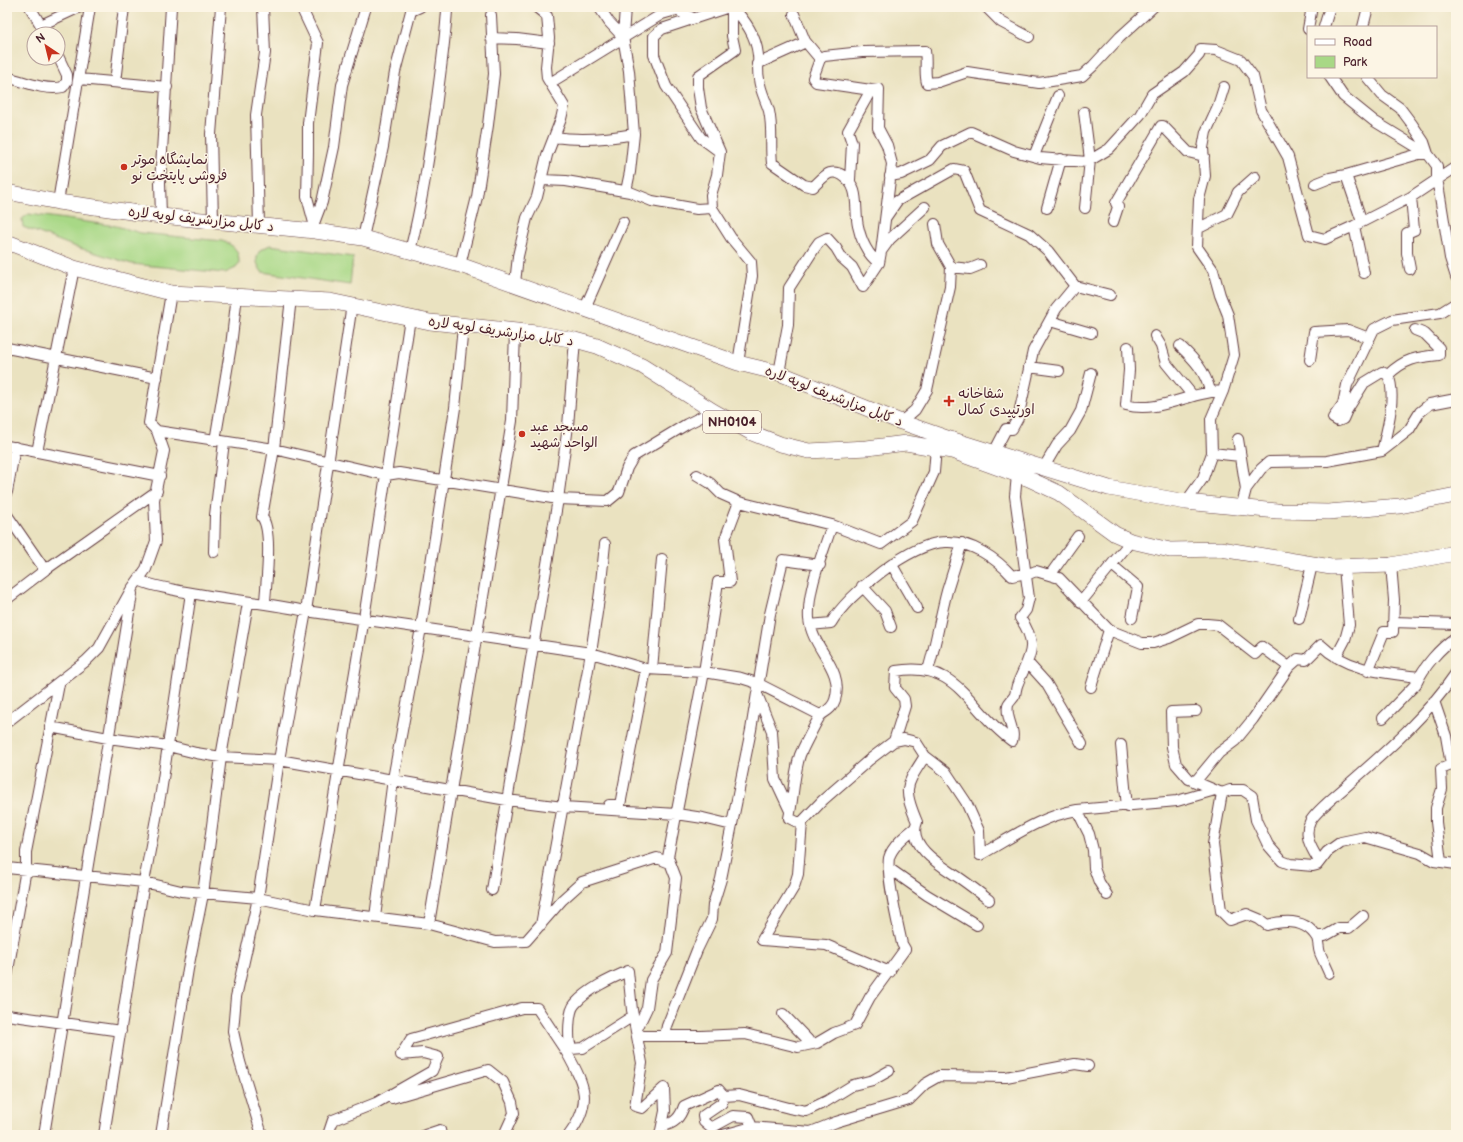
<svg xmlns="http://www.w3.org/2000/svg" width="1463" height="1142" font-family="'Balsamiq Sans','Playpen Sans Arabic',sans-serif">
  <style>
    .green { fill: #a8d886; stroke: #797c58 }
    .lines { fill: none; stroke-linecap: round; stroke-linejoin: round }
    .minor-casing { stroke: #623c41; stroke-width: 12 }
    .highway-casing { stroke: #623c41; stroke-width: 16 }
    .minor { stroke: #fff; stroke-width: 10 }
    .highway { stroke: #fff; stroke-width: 15 }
    .poi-dot { fill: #c8321e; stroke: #fcf5e5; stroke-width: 1.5 }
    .labels { text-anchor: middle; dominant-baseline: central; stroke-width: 3; stroke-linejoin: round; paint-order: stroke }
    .shield { fill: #fcf5e5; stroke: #7f5f63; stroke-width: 1 }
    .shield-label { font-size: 13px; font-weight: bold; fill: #4a1f2b }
    .poi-label { font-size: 14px; fill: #4a1f2b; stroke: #fcf5e5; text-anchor: start }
    .street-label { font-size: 14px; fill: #4a1f2b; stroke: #fcf5e5 }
  </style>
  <rect width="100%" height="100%" fill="#fcf5e5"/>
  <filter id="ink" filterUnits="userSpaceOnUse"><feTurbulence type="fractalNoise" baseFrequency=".025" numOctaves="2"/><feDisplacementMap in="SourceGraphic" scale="8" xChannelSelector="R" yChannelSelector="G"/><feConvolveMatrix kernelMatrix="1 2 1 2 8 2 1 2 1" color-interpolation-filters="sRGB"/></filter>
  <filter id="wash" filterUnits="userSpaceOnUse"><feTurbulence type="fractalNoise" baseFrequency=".012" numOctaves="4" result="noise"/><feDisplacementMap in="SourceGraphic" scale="16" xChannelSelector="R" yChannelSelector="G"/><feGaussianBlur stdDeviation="0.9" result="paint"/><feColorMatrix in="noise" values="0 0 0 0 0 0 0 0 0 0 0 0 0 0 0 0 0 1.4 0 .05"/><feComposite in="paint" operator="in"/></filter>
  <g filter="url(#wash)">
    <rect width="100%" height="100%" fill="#eae2c0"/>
    <path class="green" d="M29 214 116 226 141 233 222 241C234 245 239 250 239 263L236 268 225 273 132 264 73 246 23 227 22 219Z
      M270 245 353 257 350 285 262 272C256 263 255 259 260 250Z"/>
  </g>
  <g filter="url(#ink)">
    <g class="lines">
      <g class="minor-casing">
        <path id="minor" d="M30 7 46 34
          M301 7 318 43 308 123V153L307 197 314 223
          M599 7 609 22 623 37
          M625 7 623 37 629 71 634 134 630 172 626 191
          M732 7V36L735 50 698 76V88L701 108 720 152 717 175 711 195 712 208 731 238 751 262 752 276 738 363
          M733 7C745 21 756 35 758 55 759 63 757 71 759 79 760 90 766 101 769 111 773 128 770 146 772 163L804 185 813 187C818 183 824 175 830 173 834 172 839 173 842 175 861 187 854 208 858 226 861 240 868 255 879 263
          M986 7 1001 22 1029 37
          M794 14 805 41 820 59
          M41 25 80 7
          M1324 27 1330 7
          M1363 27 1368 7
          M1308 29 1311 12 1309 7
          M491 38 517 39 549 43
          M757 64 806 42
          M7 77C25 82 45 91 63 87L67 81V75L58 56
          M1330 77 1343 96 1374 121 1428 154 1437 166V178L1450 258 1456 277
          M79 79 167 87
          M115 82 124 7
          M550 83 662 14 676 10 693 18
          M1084 112 1090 160 1085 208
          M554 137C581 141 607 139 634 134
          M720 152 701 138 666 86 654 55V36L662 29 729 7
          M1034 156 1058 96
          M1346 175 1362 222
          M890 176 901 174 930 160 942 146 971 132 1014 151 1040 158 1087 162 1109 149 1140 115 1152 94 1184 72 1199 55 1201 49 1216 50 1241 60 1253 76 1261 110 1288 157 1309 235 1325 239 1354 226 1411 197 1456 167
          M542 180 566 181 630 192 652 201 697 209 712 208
          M850 180 852 143 848 131 871 90
          M1315 184 1330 178 1346 175 1419 154H1428L1424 142 1412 124 1400 108 1382 95 1367 77
          M58 202 90 7
          M1047 208 1061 159
          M161 216 160 183 171 7
          M886 217 897 201 954 169 964 171 980 211 1029 234 1048 251 1075 286 1110 295
          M213 221 211 134 221 7
          M1113 222 1118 207 1116 203 1161 126H1163L1188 152 1204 156
          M259 225 256 115 265 53 263 7
          M1354 226 1364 273
          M1199 228 1227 214 1238 192 1255 177
          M315 231 314 223 322 202 334 147 342 85 366 7
          M363 238 383 147 395 72 411 11 420 7
          M882 250 890 239 925 207
          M410 251C422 204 429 155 436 107 440 74 445 43 447 10
          M460 265 477 197 488 125 494 74 491 15
          M951 267 970 269 980 265
          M1410 269 1407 253V233L1414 230 1411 197
          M515 283 518 256 527 218 537 197 547 155 561 119 564 106 547 78 546 67 549 38 547 16 536 7
          M585 308 623 222
          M1050 321 1091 333
          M1155 336 1161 346 1166 363 1193 396
          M1180 346C1195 360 1205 371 1210 391
          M1128 347 1129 370 1126 405C1159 414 1191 391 1223 391
          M7 348 157 378
          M1310 360 1314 332 1348 330 1369 338
          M1029 367 1059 371
          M779 373 788 325 789 288 814 249 819 242 827 238 836 248 842 258 852 267 863 287 879 263 881 252 892 164 887 145 878 128 879 89 871 90 816 82 813 78 820 59 824 56 862 52 925 51C927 62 924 72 927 83L938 82 967 72 1039 83 1082 76 1093 66 1120 37 1153 7
          M1388 375C1404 359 1417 357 1439 355V348L1425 334 1415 330
          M901 422 915 410 927 390 950 287 951 267 938 244 935 224
          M157 431 274 449 386 475 399 473 558 499 608 501 619 492 627 468 634 456 687 424 713 411
          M1238 439 1246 489 1241 508
          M215 441 231 346 237 295
          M7 446 160 476
          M1382 451C1387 430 1397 396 1388 375L1382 372 1364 383 1347 410 1343 419 1338 421 1333 418 1343 404 1347 385 1374 329 1392 320 1440 313 1456 303
          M37 452 74 268
          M994 452 1006 429H1012L1018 418 1033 351 1056 309 1075 286
          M1212 453 1240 456
          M1044 467 1057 445 1070 431 1081 411 1091 373
          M697 475 710 483 721 494 739 502 832 525 881 544 912 521 934 472 936 448
          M1246 489 1261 469 1269 462 1327 461 1382 451 1409 430 1420 412 1430 404 1456 399
          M7 492 15 447
          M739 502 725 539 730 582H718L704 672 668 857 676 878 667 953 651 980 647 1008 636 1031 642 1036H701L745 1034 798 1047 817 1043 834 1033 855 1025 870 997 905 949 902 944C898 925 886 875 889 858 892 846 906 835 915 828
          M1186 502 1203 478 1212 453 1211 419 1223 391 1234 355 1228 315 1220 295 1213 270 1197 247 1199 199 1205 176 1203 148 1206 132 1218 106 1224 87
          M7 515 45 570
          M832 525C823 553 807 589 809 619 812 649 845 669 835 700 832 709 826 711 821 715 818 718 802 750 800 755 794 773 793 800 789 818L797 822H802L823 800 869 760 894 741 904 739 916 742 925 756 946 772 966 802 979 831 980 855C1011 838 1041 816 1077 810L1089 834 1093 850 1094 868 1099 882 1107 895
          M214 552 215 515 224 442
          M892 565 917 608
          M1112 565 1138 587 1132 618
          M1026 575 1036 571 1059 578 1109 630 1142 643H1153L1169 638 1198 624H1207L1218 625 1255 654 1262 647 1289 667
          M1050 575 1078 536
          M139 580C150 586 164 587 175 590 219 599 262 602 306 611L591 653 646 669 704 672 741 678 757 683 820 715
          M862 586 885 611 891 627
          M7 599 45 570 157 491
          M265 602C266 583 273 531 262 517L274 449 291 298
          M1081 602 1131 541
          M1299 619 1312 565
          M1393 622 1456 624
          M810 625 831 623C848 594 911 542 946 542 971 541 996 558 1012 576L1026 573
          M1336 657 1345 640 1349 625 1344 566
          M1028 663 1046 683 1082 744
          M652 669 662 559
          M928 670C936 644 940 617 947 591 952 575 957 559 962 543
          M1368 671 1384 632H1393L1394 600 1391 565
          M1091 687 1109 630
          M757 694 772 731 775 779 790 811
          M1434 701 1446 736 1451 765 1441 769 1442 789 1436 808V822L1441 862
          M1196 711 1171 712 1172 747 1176 764 1189 779 1222 793 1230 790H1243L1252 796 1256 820 1268 845 1282 861 1290 864 1313 866 1317 865 1327 852 1341 842 1365 837 1420 853 1434 861 1456 864
          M1383 718 1416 684C1424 666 1440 648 1456 637
          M7 722 86 661 99 648 131 590 146 569 156 541 154 500 164 451 157 431 149 423 171 293
          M50 727 108 738 168 746 196 753 221 757 279 760 507 800 563 807 677 814 703 818 732 825
          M894 741 905 706 904 699 895 688 896 671C959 660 968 710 1012 741 1016 730 1005 718 1008 705 1009 702 1013 699 1015 695 1016 691 1016 687 1018 683 1029 656 1040 646 1020 618L1026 610 1029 598 1015 496 1017 475
          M1121 745 1127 807
          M925 756C906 786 902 787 917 822 906 847 945 868 961 879 971 886 980 893 989 900
          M1195 782 1219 753 1235 741 1253 719 1289 667 1298 659 1306 660 1321 645C1347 671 1385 673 1419 677
          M1222 793 1213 844 1221 911 1230 920 1247 914 1259 919 1267 925C1285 920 1306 919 1317 938 1319 943 1318 948 1320 953 1323 960 1326 966 1329 973
          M609 805H620L646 669
          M1077 810 1177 801 1215 790
          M802 822 798 874 794 887 762 940 826 945 890 972
          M1319 861C1312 849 1303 836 1310 822 1316 810 1341 792 1351 782 1389 749 1428 714 1456 673
          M7 868 144 882 181 891 258 898 315 910 429 924 495 942 526 941 562 900 582 882 657 858 670 863
          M890 869 927 895 977 925
          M492 890 558 499 568 426 575 340
          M315 910 364 618 410 318
          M375 917 393 779 421 628 455 408 463 327
          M429 924 512 421 515 332
          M541 925 591 653 600 592 605 544
          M1316 936H1325L1339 928H1349L1363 916
          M7 976 26 869V852L59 684
          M783 1014 808 1040V1044
          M7 1015 121 1031
          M665 1036 667 1026 697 950 712 919 713 905 721 879 751 730 770 614 783 560 820 565
          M571 1049 583 1048 633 1016
          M567 1053C585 1086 593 1102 569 1135
          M724 1096 739 1095 789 1108 806 1111 827 1101 853 1085 873 1080 889 1071
          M392 1098 488 1070 503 1082 512 1102 514 1113 504 1135
          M662 1126C674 1124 680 1118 684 1106L719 1090 724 1096 722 1103 703 1116 704 1122 711 1128 733 1116 748 1117 752 1127 723 1135
          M752 1127 811 1132 836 1122 909 1100 925 1084 939 1076 1006 1077 1075 1064 1088 1066
          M44 1135 132 594 131 590
          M104 1135 144 882 161 792 191 593
          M161 1135 188 969 203 894 221 757 248 603
          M262 1135 240 1062 233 1031 236 997 258 898 279 760 306 611 352 304
          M328 1135 333 1120 376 1103 432 1071 438 1057 423 1053 401 1055 411 1039 522 1008H537L567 1053 571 1049C568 1039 568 1011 575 1004 588 989 610 979 628 971L632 1010 642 1063 635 1106 642 1108 664 1088 665 1111 660 1135
          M425 1135 440 1130 441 1135"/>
      </g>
      <g class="highway-casing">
        <path id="highway" d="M7 192 58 202 161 216 315 231 363 238 460 265 738 363 779 373 901 422 950 439 1109 488 1186 502 1277 511 1328 512 1400 506 1456 495
          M7 242 74 268 171 293 330 301 430 322 536 333 575 340 597 346 642 366 713 411 752 433 780 444 809 451 867 448 906 443 952 451 1029 479 1059 493 1115 534 1131 541 1170 550 1221 549 1331 567 1391 565 1456 553"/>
      </g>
      <use href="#minor" class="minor"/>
      <use href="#highway" class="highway"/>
    </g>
  </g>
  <g class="poi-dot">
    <circle cx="124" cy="167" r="4"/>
    <path d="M947 395h4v4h4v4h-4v4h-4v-4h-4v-4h4z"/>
    <circle cx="522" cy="434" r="4"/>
  </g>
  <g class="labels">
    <rect class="shield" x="703" y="411" width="58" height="22" rx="3"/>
    <g class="shield-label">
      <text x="732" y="422">NH0104</text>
    </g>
    <g class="poi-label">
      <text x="132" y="159">نمایشگاه موتر<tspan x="132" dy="16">فروشی پایتخت نو</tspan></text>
      <text x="958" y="393">شفاخانه<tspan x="958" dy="16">اورتپیدی کمال</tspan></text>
      <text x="530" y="426">مسجد عبد<tspan x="530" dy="16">الواحد شهید</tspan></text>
    </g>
    <g class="street-label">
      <text transform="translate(201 219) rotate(6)">د کابل مزارشریف لویه لاره</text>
      <text transform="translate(501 331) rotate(8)">د کابل مزارشریف لویه لاره</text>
      <text transform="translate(834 396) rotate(21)">د کابل مزارشریف لویه لاره</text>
    </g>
  </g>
  <rect width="1463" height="1142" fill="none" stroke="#fcf5e5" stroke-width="24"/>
  <rect x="1307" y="26" width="130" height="52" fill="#fcf5e5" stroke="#b59f9b"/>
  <rect x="1315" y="39" width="20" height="6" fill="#ffffff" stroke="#b59f9b"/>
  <text x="1343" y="46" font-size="12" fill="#4a1f2b">Road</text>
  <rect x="1315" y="56" width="20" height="12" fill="#a8d886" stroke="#b59f9b"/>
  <text x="1343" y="66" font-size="12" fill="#4a1f2b">Park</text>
  <g transform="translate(46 46) rotate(325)"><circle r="19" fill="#fcf5e5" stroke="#b59f9b"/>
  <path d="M0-3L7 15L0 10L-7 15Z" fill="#c8321e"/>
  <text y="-6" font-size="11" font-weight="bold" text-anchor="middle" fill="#4a1f2b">N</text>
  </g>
</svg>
